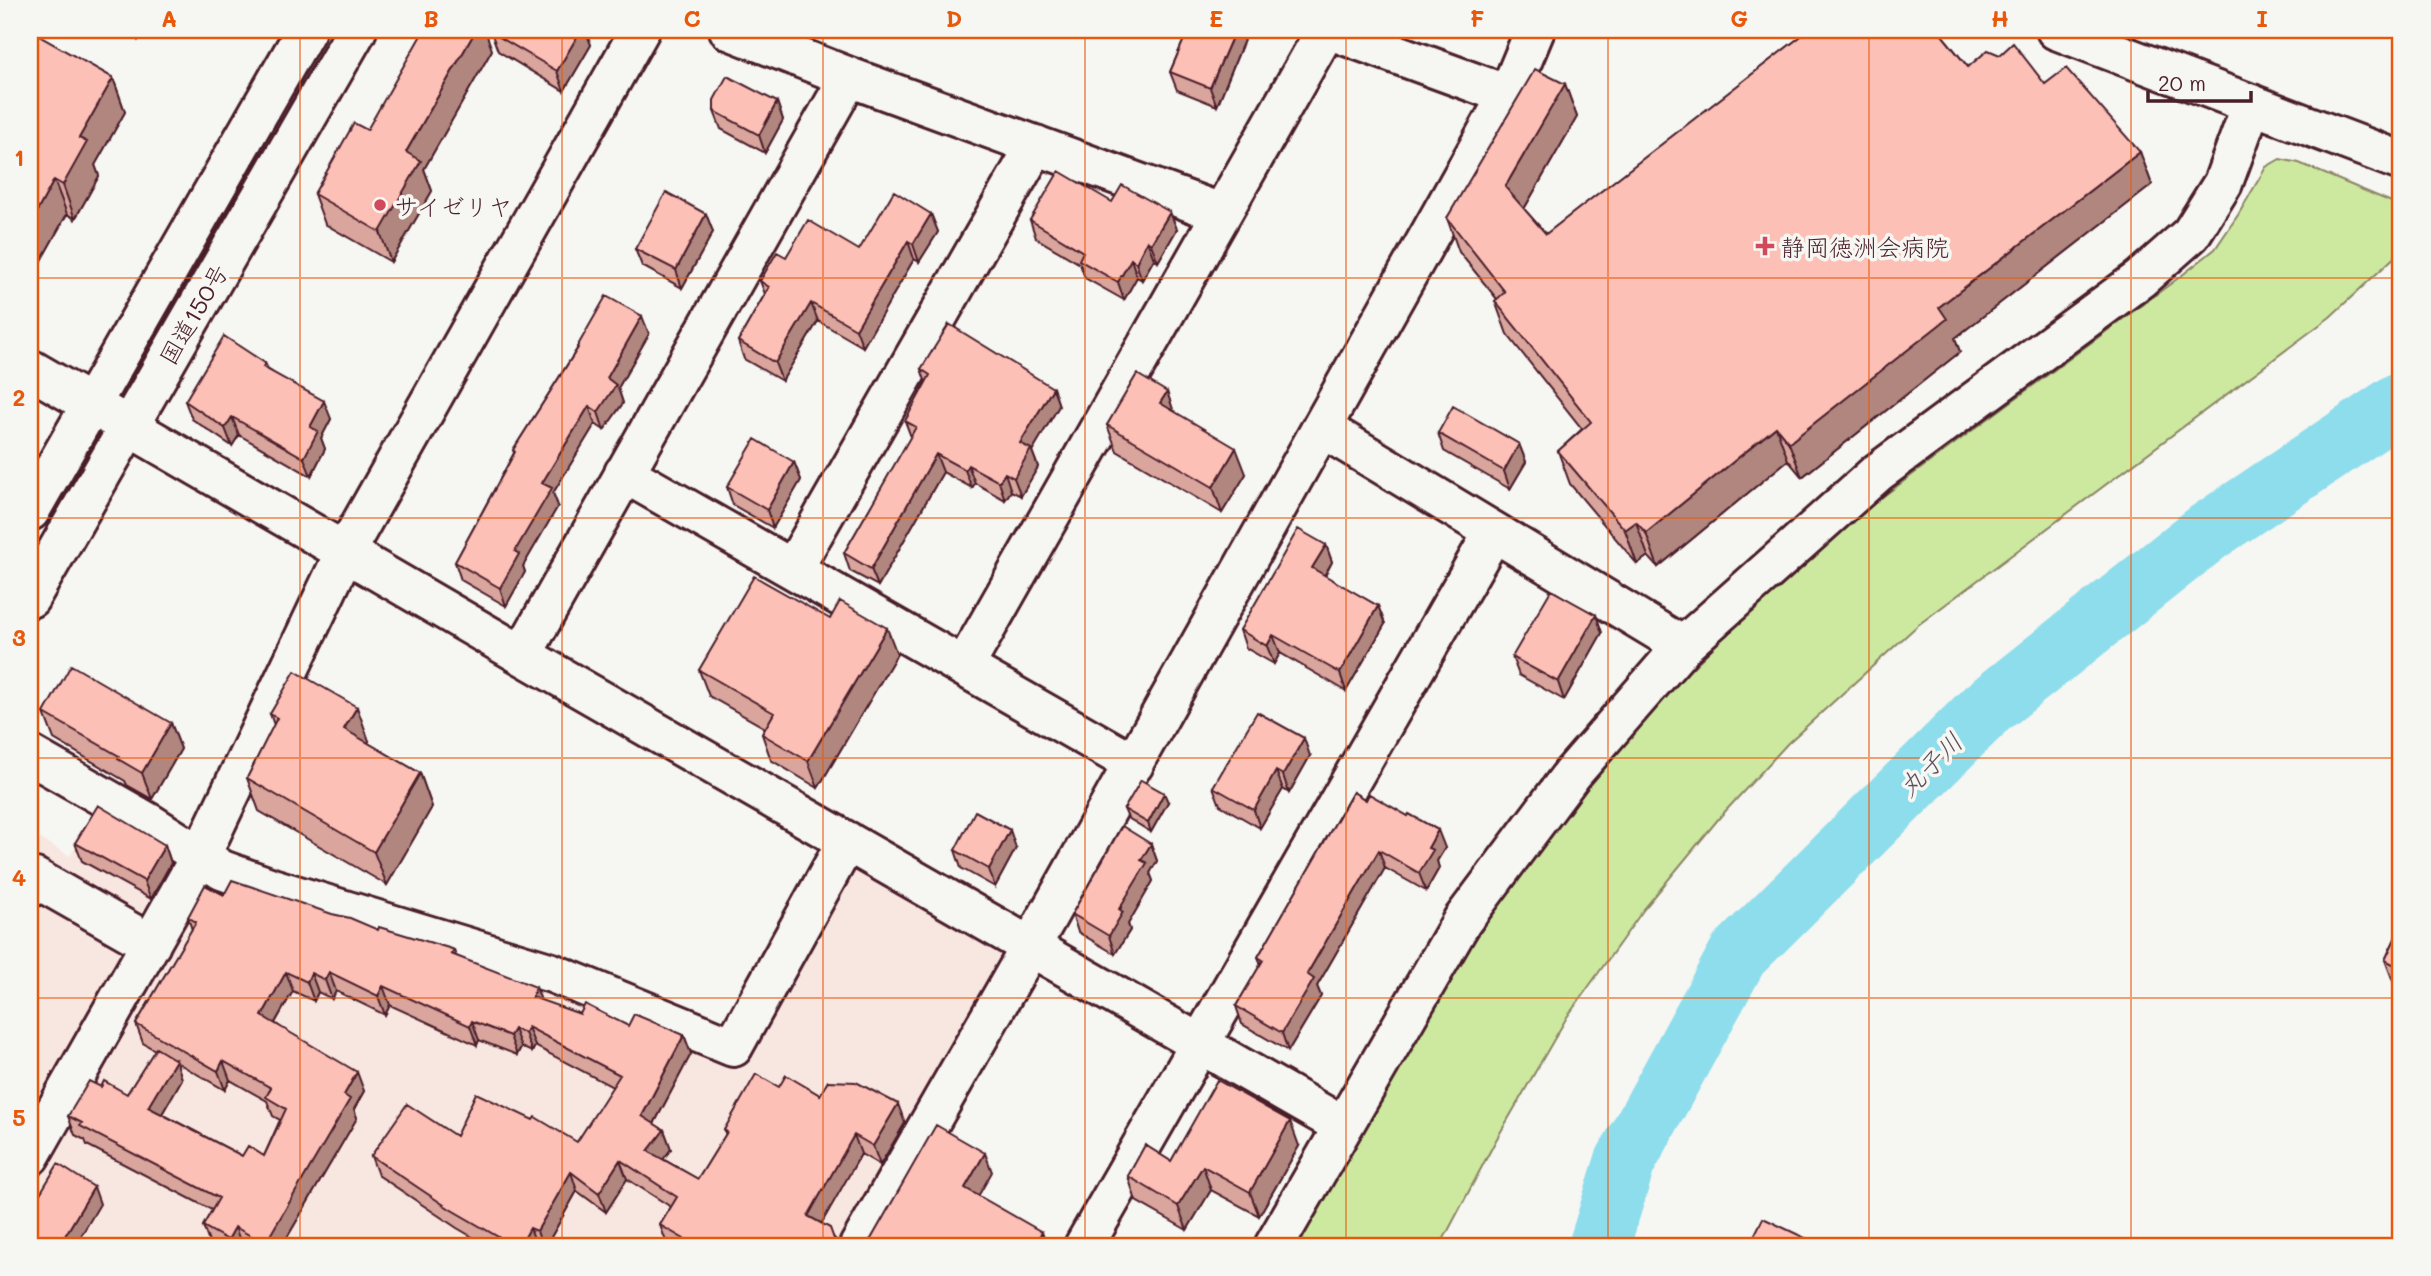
<svg xmlns="http://www.w3.org/2000/svg" width="2431" height="1276" font-family="Mali,'Klee One',sans-serif">
  <style>
    .built { fill: #f8e6e0 }
    .green { fill: #cde9a0; stroke: #8c8466; stroke-width: 2 }
    .lines { fill: none; stroke-linecap: round; stroke-linejoin: round }
    .river { stroke: #8eddec; stroke-width: 61 }
    .minor-casing { stroke: #4a1f2b; stroke-width: 44 }
    .highway-casing { stroke: #4a1f2b; stroke-width: 44 }
    .minor { stroke: #f6f6f2; stroke-width: 38 }
    .highway { stroke: #f6f6f2; stroke-width: 38 }
    .wall { fill: #d9a59d; stroke: #4a1f2b; stroke-width: 2; fill-rule: evenodd }
    .shaded-wall { fill: #b0867f; stroke: #4a1f2b; stroke-width: 2 }
    .building { fill: #fcc0b6; stroke: #4a1f2b; stroke-width: 2 }
    .grid { fill: none; stroke: #e8590c; stroke-width: 2; stroke-opacity: 0.55 }
    .poi-dot { fill: #d1495b; stroke: #f6f6f2; stroke-width: 2.5 }
    .labels { text-anchor: middle; dominant-baseline: central; stroke-width: 7; stroke-linejoin: round; paint-order: stroke }
    .poi-label { font-size: 24px; fill: #4a1f2b; stroke: #f6f6f2; text-anchor: start }
    .street-label { font-size: 24px; fill: #4a1f2b; stroke: #f6f6f2 }
    .water-label { font-size: 26px; font-style: italic; fill: #5b4e5b; stroke: #f6f6f2 }
    .neatline { fill: none; stroke: #e8590c; stroke-width: 2.5 }
    .grid-label { font-size: 23px; text-anchor: middle; font-weight: bold; fill: #e8590c }
  </style>
  <rect width="100%" height="100%" fill="#f6f6f2"/>
  <filter id="ink" filterUnits="userSpaceOnUse"><feTurbulence type="fractalNoise" baseFrequency=".0143" numOctaves="2"/><feDisplacementMap in="SourceGraphic" scale="14" xChannelSelector="R" yChannelSelector="G"/><feConvolveMatrix kernelMatrix="1 2 1 2 8 2 1 2 1" color-interpolation-filters="sRGB"/></filter>
  <g filter="url(#ink)">
    <path class="built" d="M96 815 182 865 30 1131V833L70 856Z
      M855 860 1013 949 840 1246H30V1188L206 877 573 998 739 1070Z"/>
    <path class="green" d="M2280 159 2299 163 2401 206V251L2330 317 1918 625 1788 743 1720 817 1644 909 1567 1017 1496 1140 1440 1246H1295L1444 986 1520 874 1594 776 1677 683 1747 614 1877 501 2181 276 2215 249 2238 215 2266 167Z"/>
    <g class="lines">
      <path class="river" d="M1599 1246 1625 1162 1738 955 1987 708 2208 532 2401 402"/>
      <g class="minor-casing">
        <path id="minor" d="M729 30 849 77 1221 213
          M1330 30 1508 95
          M2056 30 2401 161
          M30 369 522 655 1343 1126
          M1322 428 1683 646
          M624 473 1134 764
          M793 569 1036 145
          M522 655 849 77
          M964 667 1326 30
          M30 755 149 823 222 870 272 888 552 973 733 1047 847 841
          M30 888 35 878 151 944
          M30 1156 201 855 345 552 640 30
          M859 1246 1031 946 1508 95 1535 30
          M1084 1246 1493 533
          M1274 1246 1462 921 1572 774 1683 646 1877 473 2140 279 2191 234 2223 183 2252 104"/>
      </g>
      <g class="highway-casing">
        <path id="highway" d="M30 511 306 30
          M30 598 357 30"/>
      </g>
      <use href="#minor" class="minor"/>
      <use href="#highway" class="highway"/>
    </g>
    <path class="wall" d="M120 30H143L138 40Z
      M492 30H592L588 37 591 45 564 91 498 51 491 32Z
      M1188 30H1241L1244 40 1217 106 1177 90 1170 72Z
      M1793 30H1938L1968 67 2045 84 2140 152 2152 185 1955 338 1960 352 1802 477 1788 460 1658 567 1648 556 1637 564 1570 484 1558 451 1582 429 1507 334 1495 301 1497 299 1459 252 1447 218 1565 84 1577 117 1524 209 1546 234 1804 34Z
      M30 31 113 78 125 112 95 165 99 176 75 219 67 214 30 280Z
      M492 50 424 169 432 191 391 262 325 224 314 194Z
      M777 102 783 120 765 153 721 129 714 111Z
      M1112 202 1177 229 1158 262 1154 259 1142 280 1137 277 1124 300 1085 278 1080 264 1036 238 1030 220Z
      M706 214 713 232 682 288 642 266 635 249Z
      M931 214 938 232 919 262 914 259 863 347 818 321 782 381 744 359 738 341 765 294 760 281 859 250Z
      M649 334 618 388 623 403 604 430 595 424 553 493 558 506 523 566 525 572 506 606 461 580 455 562 514 453 513 450 577 349V347Z
      M265 363 268 369 331 419 321 438 325 449 311 476 239 435 232 446 192 419 185 401Z
      M921 369 1053 388 1059 406 1032 451 1038 467 1021 496 1011 491 1005 500 975 483 972 488 943 472 878 586 850 571 844 553 911 437 905 421 926 383Z
      M1167 392 1173 410 1246 474 1222 513 1117 451 1107 425Z
      M1438 433 1519 444 1526 462 1510 489 1444 451Z
      M794 462 801 480 773 528 733 505 727 487Z
      M1326 545 1332 562 1325 576 1378 606 1385 624 1346 691 1280 653 1274 664 1246 648 1240 630Z
      M1596 615 1602 633 1564 700 1519 675 1512 657Z
      M830 619 897 654 818 788 771 760 762 734 765 728 709 696 699 670Z
      M44 713 171 723 181 749 152 799 127 785 125 781 54 739Z
      M270 714 369 741 368 743 420 773 432 807 387 885 259 811 247 778 274 725Z
      M1310 756 1289 793 1283 789 1260 828 1220 805 1213 787Z
      M1353 792 1445 848 1437 861 1439 868 1426 891 1385 868 1317 986 1321 996 1288 1051 1242 1024 1236 1006 1261 964 1258 957Z
      M1168 802 1151 832 1128 818 1124 809Z
      M75 843 165 845 171 863 151 899 82 861Z
      M1151 844 1157 861 1150 873 1153 881 1128 924 1130 930 1115 954 1078 932 1072 914Z
      M1016 848 995 887 961 868 955 850Z
      M224 895 378 930 454 950 456 956 541 1001 580 1014 628 1026 684 1035 691 1054 654 1124 664 1130 671 1149 663 1159 698 1179 726 1134 724 1130 779 1087 820 1095 905 1123 880 1165 861 1154 821 1223 835 1239 842 1246H671L667 1244 660 1225 671 1207 627 1179 606 1212 577 1191 546 1246H488L457 1228 378 1175 371 1156 456 1136 577 1142 613 1087 535 1046 532 1052 521 1047 517 1055 479 1040 477 1045 390 1005 385 1015 336 991 332 999 318 992 314 1001 293 991 275 1023 364 1091 354 1109 357 1118 282 1246H213L210 1245 203 1226 212 1210 87 1145 85 1140 75 1135 68 1116 101 1087 127 1094 155 1050 143 1043 136 1024 192 930 188 917ZM176 1062 225 1090 230 1080 267 1101 273 1116 280 1120 264 1156H242L162 1114 182 1079Z
      M2401 926V990L2395 986 2385 960Z
      M1299 1146 1259 1216 1211 1190 1187 1230 1136 1201 1128 1176 1171 1161Z"/>
    <path class="shaded-wall" d="M134 30H143L138 40Z
      M476 30H485L492 50 424 169 432 191 391 262 380 232 406 152Z
      M581 30H592L588 37 591 45 564 91 557 71Z
      M1235 30H1241L1244 40 1217 106 1210 88Z
      M113 78 125 112 95 165 99 176 75 219 63 185 79 138Z
      M1565 84 1577 117 1517 221 1505 187Z
      M777 102 783 120 765 153 759 135Z
      M2140 152 2152 185 1955 338 1960 352 1802 477 1789 443 1939 307Z
      M54 180 67 214 30 280V224Z
      M1170 212 1177 229 1158 262 1151 244Z
      M706 214 713 232 682 288 676 270Z
      M931 214 938 232 919 262 913 244Z
      M908 241 914 259 863 347 856 329Z
      M1147 241 1154 259 1142 280 1136 263Z
      M1131 259 1137 277 1124 300 1118 282Z
      M811 303 818 321 782 381 775 363Z
      M642 316 649 334 618 388 623 403 604 430 598 412 607 378Z
      M1053 388 1059 406 1032 451 1038 467 1021 496 1014 478 1020 443Z
      M1167 392 1176 418 1160 403Z
      M324 401 331 419 321 438 325 449 311 476 304 458 310 427Z
      M589 406 595 424 553 493 558 506 523 566 525 572 506 606 500 588 542 483Z
      M232 417 239 435 232 446 225 428Z
      M1776 427 1788 460 1658 567 1646 533Z
      M1519 444 1526 462 1510 489 1504 471Z
      M1236 448 1246 474 1222 513 1213 487Z
      M936 454 943 472 878 586 871 569Z
      M794 462 801 480 773 528 767 510Z
      M968 465 975 483 972 488 965 470Z
      M1005 473 1011 491 1005 500 999 482Z
      M1636 522 1648 556 1637 564 1625 530Z
      M1326 545 1332 562 1318 586 1312 568Z
      M1378 606 1385 624 1346 691 1340 673Z
      M1596 615 1602 633 1564 700 1558 682Z
      M887 628 897 654 818 788 808 761Z
      M1273 635 1280 653 1274 664 1267 646Z
      M357 707 369 741 356 763 344 729Z
      M171 723 181 749 152 799 142 773Z
      M1304 738 1310 756 1289 793 1283 775Z
      M1276 771 1283 789 1260 828 1254 810Z
      M420 773 432 807 387 885 374 852Z
      M1164 793 1168 802 1151 832 1148 823Z
      M1010 830 1016 848 995 887 989 869Z
      M1438 830 1445 848 1437 861 1439 868 1426 891 1419 873 1428 848Z
      M1151 844 1157 861 1150 873 1153 881 1128 924 1130 930 1115 954 1109 936 1141 860Z
      M165 845 171 863 151 899 144 881Z
      M1379 850 1385 868 1317 986 1321 996 1288 1051 1282 1033 1307 974Z
      M286 972 293 991 268 1035 262 1016Z
      M329 972 336 991 332 999 325 980Z
      M311 973 318 992 314 1001 307 982Z
      M383 986 390 1005 385 1015 378 996Z
      M536 987 543 1006 532 997Z
      M472 1021 479 1040 477 1045 470 1026Z
      M528 1027 535 1046 532 1052 525 1033Z
      M514 1029 521 1047 517 1055 510 1036Z
      M684 1035 691 1054 648 1135 642 1116Z
      M176 1060 182 1079 155 1126 148 1107Z
      M223 1061 230 1080 225 1090 218 1071Z
      M357 1072 364 1091 354 1109 357 1118 282 1246H266L265 1244 344 1095Z
      M898 1104 905 1123 880 1165 873 1146Z
      M1290 1121 1299 1146 1259 1216 1250 1192Z
      M664 1130 671 1149 655 1170 648 1151Z
      M854 1135 861 1154 815 1235 808 1216Z
      M985 1153 992 1172 972 1207 965 1188Z
      M620 1160 627 1179 606 1212 599 1193Z
      M1203 1166 1211 1190 1187 1230 1178 1206Z
      M571 1172 577 1191 546 1246H542L537 1231Z
      M94 1187 100 1204 75 1246H59Z
      M235 1227 242 1246H230L228 1240Z
      M530 1228 537 1246H520Z
      M1042 1232 1047 1246H1033Z"/>
    <path class="building" d="M424 30H476L406 152 421 161 380 232 314 194 354 123 367 130Z
      M492 30H581L557 71 491 32Z
      M1188 30H1235L1210 88 1170 72Z
      M1809 30H1938L1968 67 1988 50 2000 55 2013 43 2045 84 2066 68 2140 152 1939 307 1947 319 1789 443 1776 427 1646 533 1636 522 1625 530 1558 451 1591 422 1495 301 1505 292 1447 218 1535 69 1565 84 1505 187 1546 234Z
      M30 31 113 78 79 138 87 142 63 185 54 180 30 224Z
      M727 76 777 102 759 135 714 111V100Z
      M1059 171 1112 202 1122 185 1170 212 1151 244 1147 241 1136 263 1131 259 1118 282 1079 260 1083 252 1030 220Z
      M894 191 931 214 913 244 908 241 856 329 811 303 775 363 738 341 769 287 760 281 777 252 786 257 808 220 859 250Z
      M666 192 706 214 676 270 635 249Z
      M606 296 642 316 607 378 616 385 598 412 589 406 542 483 552 488 515 551 519 554 500 588 455 562 515 452 513 450 578 348 577 347Z
      M949 324 1053 388 1020 443 1031 449 1014 478 1005 473 999 482 968 465 965 470 936 454 871 569 844 553 916 427 905 421 930 375 921 369Z
      M224 336 265 363 263 367 324 401 310 427 318 431 304 458 232 417 225 428 185 401Z
      M1137 374 1167 392 1160 403 1236 448 1213 487 1107 425Z
      M1453 406 1519 444 1504 471 1438 433Z
      M755 439 794 462 767 510 727 487Z
      M1298 529 1326 545 1312 568 1378 606 1340 673 1273 635 1267 646 1240 630Z
      M754 576 830 619 840 601 887 628 808 761 762 734 774 713 699 670Z
      M1551 590 1596 615 1558 682 1512 657Z
      M71 665 171 723 142 773 118 759 119 756 44 713Z
      M295 671 357 707 344 729 420 773 374 852 247 778 277 718 270 714Z
      M1257 712 1304 738 1283 775 1276 771 1254 810 1213 787Z
      M1141 780 1164 793 1148 823 1124 809Z
      M1353 792 1366 800 1369 794 1408 816 1409 814 1438 830 1428 848 1433 850 1419 873 1379 850 1307 974 1314 979 1282 1033 1236 1006 1263 960 1258 957Z
      M98 805 165 845 144 881 75 843Z
      M975 811 1010 830 989 869 955 850Z
      M1122 826 1151 844 1141 860 1147 863 1119 909 1123 912 1109 936 1072 914Z
      M232 880 332 914 350 918 378 930 379 927 452 949 454 950 451 954 536 987 532 997 580 1014 585 1004 628 1026 634 1014 684 1035 642 1116 664 1130 648 1151 698 1179 727 1132 724 1130 756 1074 779 1087 786 1075 820 1095 828 1081 856 1082 898 1104 873 1146 854 1135 808 1216 830 1228 834 1239 842 1246H680L684 1239 660 1225 677 1197 620 1160 599 1193 571 1172 537 1231 530 1228 520 1246H514L450 1209 371 1156 407 1104 456 1136 476 1093 533 1120 535 1117 577 1142 620 1075 528 1027 525 1033 514 1029 510 1036 472 1021 470 1026 383 986 378 996 329 972 325 980 311 973 307 982 286 972 262 1016 357 1072 344 1095 350 1099 265 1244 235 1227 228 1240 203 1226 219 1198 80 1126 82 1123 68 1116 89 1081 101 1087 104 1081 127 1094 156 1048 176 1060 148 1107 242 1156 248 1146 264 1156 286 1109 266 1097 271 1088 223 1061 218 1071 136 1024 196 922 188 917 205 885 224 895Z
      M2401 926V968L2385 960Z
      M1217 1080 1290 1121 1250 1192 1203 1166 1178 1206 1128 1176 1145 1145 1171 1161Z
      M936 1125 985 1153 965 1188 1042 1232 1033 1246H862L871 1239Z
      M58 1164 94 1187 59 1246H30V1210Z
      M1763 1218 1822 1246H1749Z"/>
  </g>
  <path class="grid" d="M300 30V1246M562 30V1246M823 30V1246M1085 30V1246M1346 30V1246M1608 30V1246M1869 30V1246M2131 30V1246M30 278H2401M30 518H2401M30 758H2401M30 998H2401"/>
  <g class="poi-dot">
    <circle cx="380" cy="205" r="7"/>
    <path d="M1761.5 235.5h7v7h7v7h-7v7h-7v-7h-7v-7h7z"/>
  </g>
  <g class="labels">
    <g class="poi-label">
      <text x="394" y="205">サイゼリヤ</text>
      <text x="1781" y="246">静岡徳洲会病院</text>
    </g>
    <g class="street-label">
      <text transform="translate(193 314) rotate(-60)">国道150号</text>
    </g>
    <g class="water-label">
      <text transform="translate(1930 764) rotate(-45)">丸子川</text>
    </g>
  </g>
  <rect width="2431" height="1276" fill="none" stroke="#f6f6f2" stroke-width="77"/>
  <path d="M2148 91v10h103v-10" fill="none" stroke="#4a1f2b" stroke-width="3.5"/>
  <text x="2158" y="91" font-size="21" fill="#4a1f2b" stroke="#f6f6f2" stroke-width="5" paint-order="stroke">20 m</text>
  <rect x="38" y="38" width="2354" height="1200" class="neatline"/>
  <g class="grid-label">
    <text x="169" y="27">A</text>
    <text x="431" y="27">B</text>
    <text x="692" y="27">C</text>
    <text x="954" y="27">D</text>
    <text x="1216" y="27">E</text>
    <text x="1477" y="27">F</text>
    <text x="1739" y="27">G</text>
    <text x="2000" y="27">H</text>
    <text x="2262" y="27">I</text>
    <text x="19" y="166">1</text>
    <text x="19" y="406">2</text>
    <text x="19" y="646">3</text>
    <text x="19" y="886">4</text>
    <text x="19" y="1126">5</text>
  </g>
</svg>
